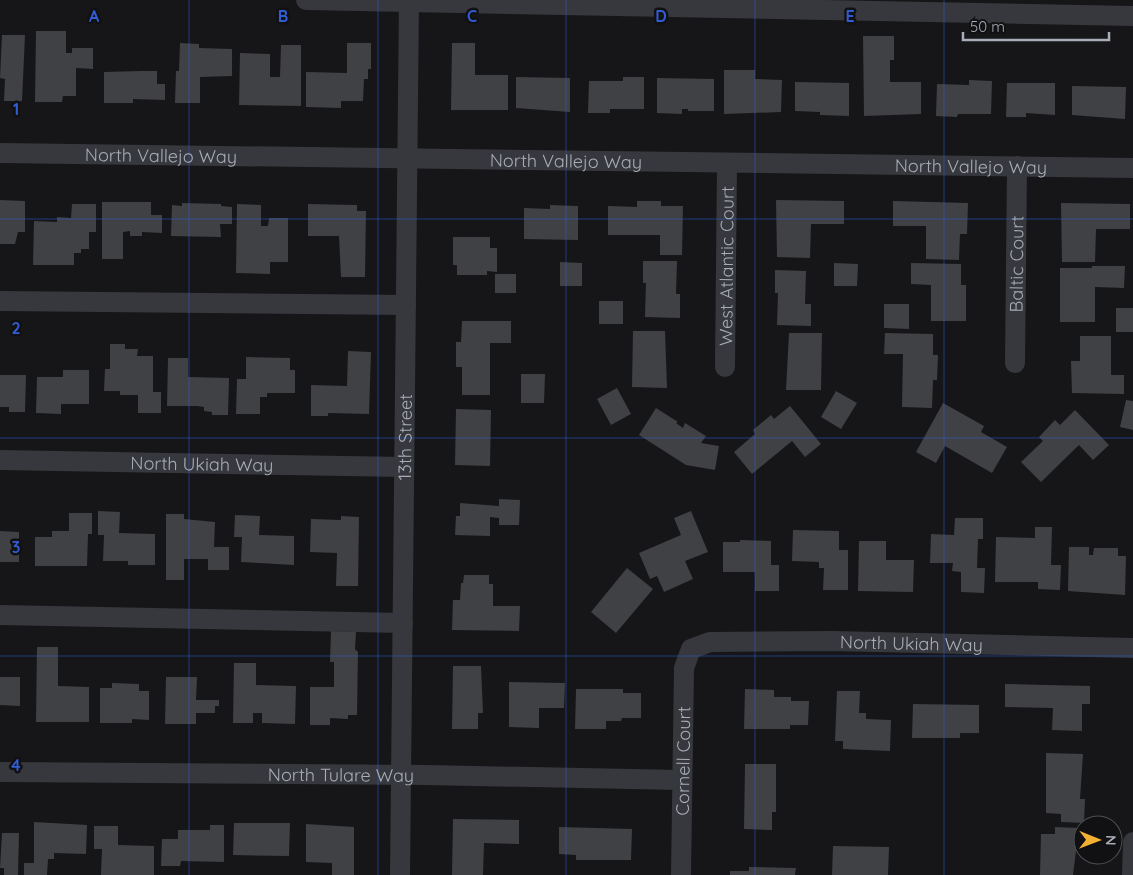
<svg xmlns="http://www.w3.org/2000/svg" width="1133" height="875" font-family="Quicksand,sans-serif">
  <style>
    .building { fill: #404145 }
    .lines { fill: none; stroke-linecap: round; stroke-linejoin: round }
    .minor { stroke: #37383d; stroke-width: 20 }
    .grid { fill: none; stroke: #325cd3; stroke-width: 1; stroke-opacity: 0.55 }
    .labels { text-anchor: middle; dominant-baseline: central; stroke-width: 5; stroke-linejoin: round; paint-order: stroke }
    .street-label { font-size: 18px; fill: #a8adb8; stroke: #111113 }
    .grid-label { font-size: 16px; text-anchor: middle; font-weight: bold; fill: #325cd3; stroke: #111113; stroke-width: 5; stroke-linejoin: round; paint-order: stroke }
  </style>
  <rect width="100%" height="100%" fill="#161618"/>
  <path class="building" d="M36 31H66V53H72V48H93V69L76 68V96H63L62 102H35Z
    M2 35H25L22 101H4L5 79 0 78Z
    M863 36H894V60H890V82H921V114L864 116Z
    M180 43 199 44V48L232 49V76L200 77V103H175L176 71H179Z
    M347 43H371V69H368V79H364L363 101H341V108L306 107V72L347 73Z
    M452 43H475V75H508V110H451Z
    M281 45H301V106L239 105 240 53 270 54V77H280Z
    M724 70H755V79L782 80 781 112 724 114Z
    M141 71H157V84H165V100L133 99V103H104V72Z
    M516 77 570 78V112L516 108Z
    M623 77H644V109H610V113H588L589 81H623Z
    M657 78 714 79V111H688V109H682V114L657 113Z
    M969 80 992 81 991 114H958L957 117 936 116 937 84 969 85Z
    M795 82 849 83V116L820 115V112L795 111Z
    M1007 83H1055V115L1026 113V117H1006Z
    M1072 86 1126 87 1125 119 1072 115Z
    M0 200 25 201V232H18L15 244H0Z
    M776 200 844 201V224H811L810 258 777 257Z
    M637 201H661V206H683L682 255H660V235H608V206L637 207Z
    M893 201 968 203 967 234H960L959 260 926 259V226H893Z
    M102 202H151V215H162V233L142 232V236H130V231L123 232V259H102Z
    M182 203 221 204V206L232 207V224H220L221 237 171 236 172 205 182 206Z
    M1061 203 1130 204V229H1096L1095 262H1062Z
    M72 204H96V232H89V249H81V253H74V265H33L34 221 57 222V217L71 218Z
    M237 204 261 205V226H268L269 218H288V262H270V274L236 273Z
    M308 204 357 205V211H366L365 277H341L339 236H308Z
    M550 205 578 206V240L524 239V208L550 209Z
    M453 237H490V248H497V272L487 271V275H457V265H453Z
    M643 261H677L676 294H680V318L645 317 646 283H643Z
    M560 262 582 263V286H560Z
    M834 263 858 264 857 286H834Z
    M911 263 961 264V285H966V321H931V285L911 284Z
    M1092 266H1125L1124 288 1095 287V322H1060V268H1092Z
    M775 270 806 271 805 304H811V326L777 325 778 293H775Z
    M495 274H516V293H495Z
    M599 301H623V324H599Z
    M884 304H909V329L884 328Z
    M1116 308H1133V332H1116Z
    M462 321H511V343H490V395H462V367H456V342H461Z
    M633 331H665L667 388 632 387Z
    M789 333H822L821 390H786Z
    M885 333 933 334V355H938L937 380H933L932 408 902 407 903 354H884Z
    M1080 336H1111V375H1124V394L1072 393 1071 361H1080Z
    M110 344H125V349H138L137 356H153V392H161V413H138V395H120V391H104L105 369H110Z
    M348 351 371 352 369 414 328 413V416H311V385L347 386Z
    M246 357 290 358V370H295V393H267V397H260V414H236L237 379H246Z
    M168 358H188V377L229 378 228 415H212V412L204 411V407L197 406H167Z
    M63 370H89V404H61V414L36 413 37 377H63Z
    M521 374H545L544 403H521Z
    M0 375H26L25 412H9V407H0Z
    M617 388 631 414 611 425 597 399Z
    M836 391 857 403 841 429 821 417Z
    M1126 400 1133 401V430L1120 427Z
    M943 403 984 426 981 432 1007 447 992 473 945 446 936 463 916 452Z
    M790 406 821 444 805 457 792 441 752 474 734 452 755 434 753 430 771 415 774 419Z
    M656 408 678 422 676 423 683 428 685 423 706 436 701 443 719 446 715 470 686 465 639 435Z
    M456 409 491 410 490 466 455 465Z
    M1075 410 1109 445 1093 460 1079 445 1041 482 1021 462 1043 441 1039 437 1055 420 1060 425Z
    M499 499 520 500 519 525H499V518L490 517V536L455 535 456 516H460V503L499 506Z
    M98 511 120 512 119 533 155 534V565H128V561H103L104 535H98Z
    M691 511 708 552 685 561 693 579 664 592 657 576 650 579 639 553 681 535 674 518Z
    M69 513H92V534H88L87 566H35V537H52V531H69Z
    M166 514H184V519L215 522 214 547H229V570H208V559H184V580H166Z
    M235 515 260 516 259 535 294 536V565L241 562 242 537H234Z
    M341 516 359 517 358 586H336L337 553 310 552 311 519 341 520Z
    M955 518H983V539H978L977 568H985L984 593 961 592V572L952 571 953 563H930L931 534 954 535Z
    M1035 527H1052L1051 565H1061L1060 590 1038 589V582H995L996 537 1035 538Z
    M793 530 839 531V550H848V590H823L824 568H819V562L792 561Z
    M0 531 19 532V562H0Z
    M740 540 771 541V565H779V591H755V572H723V542H740Z
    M859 541H886V560H914L913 592 858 591Z
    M1069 547H1089V555H1093L1094 548H1118V556H1126L1125 595 1068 591Z
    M627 568 653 589 616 633 591 612Z
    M464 575H489V584H493V606H520L519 631 452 630 453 600H460L461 583H463Z
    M331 631 356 632 355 649 358 652 357 715H348V719L330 718V725H310V687H334V662H330Z
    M37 647H58V686L89 687V722H36Z
    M234 663H256V685L296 686 295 724 262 723V713H253V723H233Z
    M453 666H481L483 713H478V729H452Z
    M0 677H20V706L0 705Z
    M166 677H197L196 700H219V706H215V713H196V724H165Z
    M509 682 565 683 564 708H539V728L509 727Z
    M112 683 139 684V691H149V720L132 719V723H100V688H112Z
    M1005 684 1090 686V704H1082V731L1052 730 1053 708 1005 707Z
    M576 689H623V693H641V718H622L621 721H606V729H575Z
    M745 689 774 690V697H791V701H809L808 725H790V729H744Z
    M837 691H860L859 713H866V719L891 720 890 751 843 749V741H835Z
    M913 704 979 705V733H960V738H912Z
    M1046 753 1083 754 1080 799H1085L1084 823 1061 822V814L1046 813Z
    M745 764H776V812H772V830L744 829Z
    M453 819 519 820V844L484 843 483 875H452Z
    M34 822 87 825 86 854 54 853V859H48L47 875H24V863H34Z
    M234 823H290L289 856 233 855Z
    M306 824 354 827V875H332V863L306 862Z
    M210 825H224V862L181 861 180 866H161L162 839H178V830H210Z
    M94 826H118V845L154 846V875H101L102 849H94Z
    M559 827 632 829 631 860H576V855L559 854Z
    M1055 827 1079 828 1078 851H1076L1073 875H1040L1041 834H1055Z
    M2 833H19L18 875H4V868H0Z
    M833 846 889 847 888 875H832Z
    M749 867 796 868 795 875H730V871H749Z"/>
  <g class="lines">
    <g class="minor">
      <path d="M306 0 1133 16"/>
      <path id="s1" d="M0 153 1133 168"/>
      <path d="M0 301 406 305"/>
      <path id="s2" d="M1015 363 1017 166"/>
      <path id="s3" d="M725 367 727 164"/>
      <path id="s4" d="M0 460 404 467"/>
      <path d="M0 615 403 623"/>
      <path id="s5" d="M0 772 426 775 681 780"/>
      <path id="s6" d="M400 875 409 0"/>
      <path id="s7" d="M681 875 684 668 691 649 710 642 832 641 1133 648"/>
      <path d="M1132 875 1133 842"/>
    </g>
  </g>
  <path class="grid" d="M189 0V875M378 0V875M566 0V875M755 0V875M944 0V875M0 219H1133M0 438H1133M0 656H1133"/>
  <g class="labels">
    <g class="street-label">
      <text stroke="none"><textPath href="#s1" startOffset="161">North Vallejo Way</textPath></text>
      <text stroke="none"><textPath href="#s1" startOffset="566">North Vallejo Way</textPath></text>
      <text stroke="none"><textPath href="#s1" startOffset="971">North Vallejo Way</textPath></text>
      <text stroke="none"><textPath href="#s2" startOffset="99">Baltic Court</textPath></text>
      <text stroke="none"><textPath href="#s3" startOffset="101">West Atlantic Court</textPath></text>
      <text stroke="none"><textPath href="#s6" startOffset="438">13th Street</textPath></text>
      <text stroke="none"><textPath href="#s4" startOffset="202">North Ukiah Way</textPath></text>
      <text stroke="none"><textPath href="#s7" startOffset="449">North Ukiah Way</textPath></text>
      <text stroke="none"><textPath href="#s7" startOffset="114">Cornell Court</textPath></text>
      <text stroke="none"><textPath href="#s5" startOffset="341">North Tulare Way</textPath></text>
    </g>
  </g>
  <g class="grid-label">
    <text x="94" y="22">A</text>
    <text x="283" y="22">B</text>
    <text x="472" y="22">C</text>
    <text x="661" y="22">D</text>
    <text x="850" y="22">E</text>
    <text x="16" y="115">1</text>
    <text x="16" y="334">2</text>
    <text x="16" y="553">3</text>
    <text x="16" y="771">4</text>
  </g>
  <g transform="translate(1098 840) rotate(91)"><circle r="24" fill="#111113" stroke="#4d4f55"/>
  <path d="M0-4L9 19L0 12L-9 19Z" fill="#f2b134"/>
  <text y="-8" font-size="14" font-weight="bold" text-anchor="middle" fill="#a8adb8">N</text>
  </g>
  <path d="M963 32v8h146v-8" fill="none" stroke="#a8adb8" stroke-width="2.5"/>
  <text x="970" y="32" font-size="15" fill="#a8adb8" stroke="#111113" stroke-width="4" paint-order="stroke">50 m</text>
</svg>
